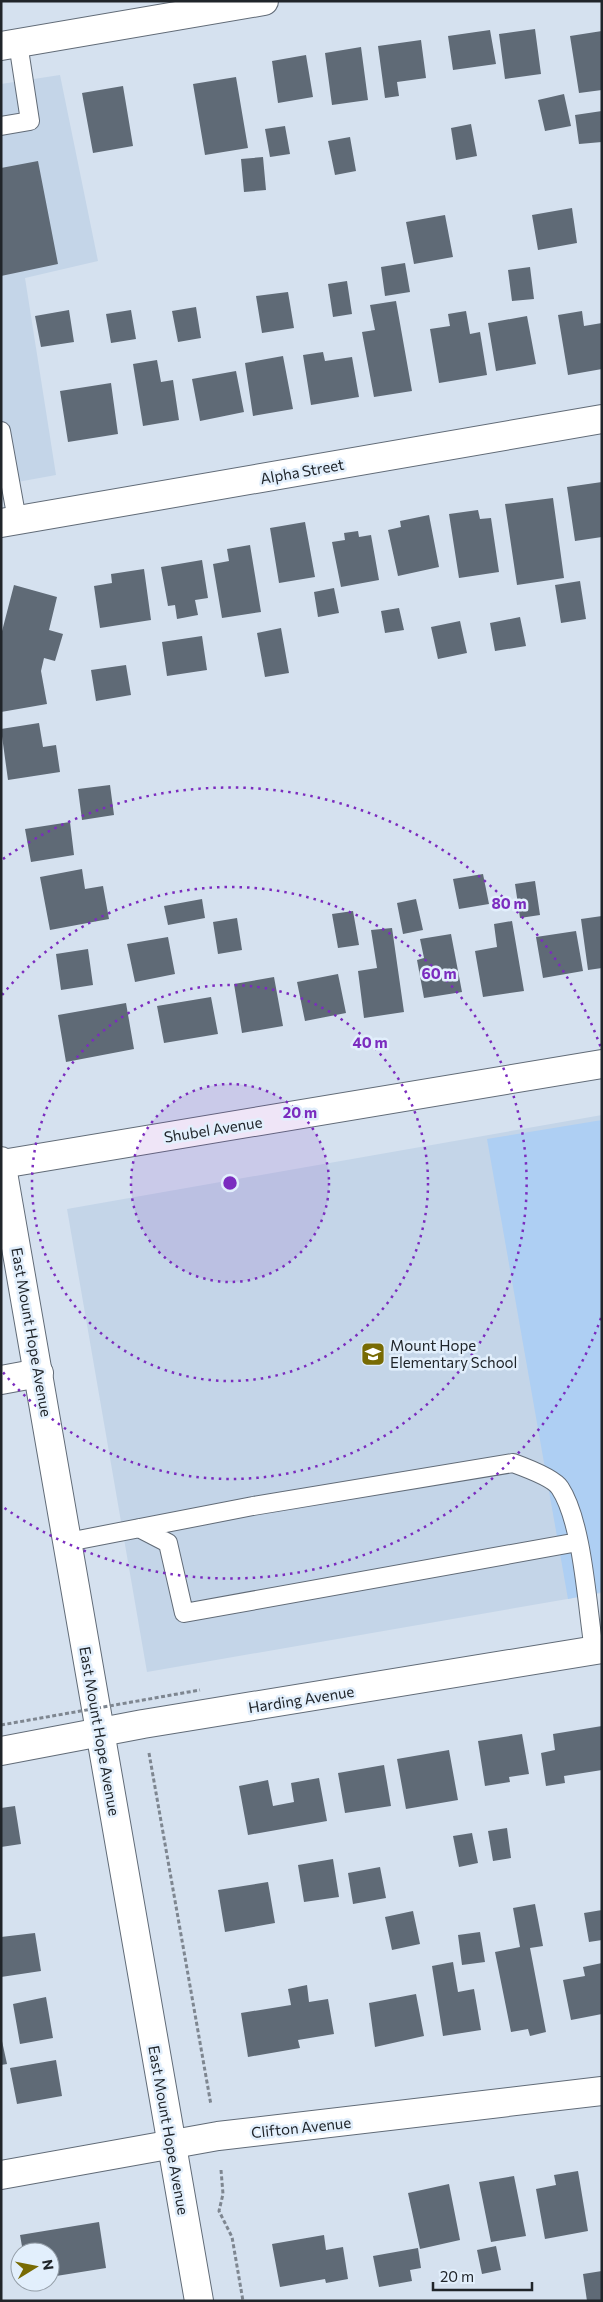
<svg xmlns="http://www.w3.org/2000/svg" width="603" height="2302" font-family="Commissioner,sans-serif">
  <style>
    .built { fill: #c4d5e8 }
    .green { fill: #aecff3 }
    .building { fill: #5f6a76 }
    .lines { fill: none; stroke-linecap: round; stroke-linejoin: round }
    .lane-casing { stroke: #616b77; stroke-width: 20 }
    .street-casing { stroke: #616b77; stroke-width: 30 }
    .secondary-casing { stroke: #616b77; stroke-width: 30 }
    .path { stroke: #7e8690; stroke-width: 3; stroke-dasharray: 4 2.5; stroke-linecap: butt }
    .lane { stroke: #fff; stroke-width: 18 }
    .street { stroke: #fff; stroke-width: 28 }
    .secondary { stroke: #fff; stroke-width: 28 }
    .path-bridge { stroke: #7e8690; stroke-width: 3; stroke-dasharray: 4 2.5; stroke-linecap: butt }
    .ring { fill: none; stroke: #7b2cbf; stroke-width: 2.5; stroke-dasharray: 2.5 5 }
    .labels { text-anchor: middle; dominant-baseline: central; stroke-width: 5; stroke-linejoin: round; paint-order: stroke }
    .street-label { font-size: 15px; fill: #20252a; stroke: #e2effc }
    .poi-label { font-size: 15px; fill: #20252a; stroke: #e2effc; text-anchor: start }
    .centre { fill: #7b2cbf; stroke: #e2effc; stroke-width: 2.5 }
    .ring-label { font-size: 15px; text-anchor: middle; font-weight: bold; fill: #7b2cbf; stroke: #e2effc; stroke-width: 5; stroke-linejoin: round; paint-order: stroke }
  </style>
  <rect width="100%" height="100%" fill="#d5e1ef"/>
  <path class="built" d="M60 75 98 261 25 278 56 475 1 485V84Z
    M602 1115V1593L147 1672 67 1209Z"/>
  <path class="green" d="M602 1120V1592L568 1599 487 1139Z"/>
  <path class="building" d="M535 29 541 74 505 79 499 34Z
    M490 30 496 64 453 70 448 36Z
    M602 31V90L579 93 570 36Z
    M421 40 426 78 397 82 399 96 385 98 378 46Z
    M361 47 368 100 332 105 325 53Z
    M306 55 313 97 278 103 272 61Z
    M236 77 248 148 205 155 193 84Z
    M123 86 133 146 93 153 82 93Z
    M564 94 571 126 545 131 538 100Z
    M602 111V142L579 144 575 115Z
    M471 124 477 156 456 160 451 128Z
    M285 126 290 154 270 157 265 129Z
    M350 137 356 171 335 175 328 141Z
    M263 157 266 190 244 192 241 159Z
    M38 161 58 264 1 276V168Z
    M572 208 577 243 538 250 532 215Z
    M445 215 453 257 414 264 406 222Z
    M405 263 410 292 385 296 381 267Z
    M530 267 534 299 512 301 508 270Z
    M347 281 352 314 333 317 328 284Z
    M288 292 294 328 262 333 256 296Z
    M396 301 412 391 374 397 362 332 375 330 370 305Z
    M196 307 201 338 178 342 172 311Z
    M69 310 74 342 41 347 35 316Z
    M131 310 136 339 111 343 106 314Z
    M466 311 470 334 480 332 487 375 439 383 430 329 450 326 448 314Z
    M582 311 584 326 602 323V369L568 375 558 315Z
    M527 316 536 364 496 371 488 323Z
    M323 352 325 361 352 357 359 397 311 405 303 355Z
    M283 356 293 409 253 416 245 363Z
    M157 360 161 382 173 380 179 420 143 426 133 364Z
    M236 371 244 412 200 421 192 379Z
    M111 383 118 434 68 442 60 391Z
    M602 482V537L575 541 567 487Z
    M553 498 564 578 517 585 505 504Z
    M478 510 480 519 491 518 499 572 459 578 449 514Z
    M429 515 439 567 398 576 388 530 401 527 400 521Z
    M305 522 315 577 279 583 270 528Z
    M358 531 359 537 371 535 379 580 341 587 332 542 345 540 344 533Z
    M250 545 261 612 222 618 213 564 229 561 227 549Z
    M202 560 208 598 195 600 198 615 177 619 175 605 168 606 161 567Z
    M144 569 151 620 100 628 94 586 112 583 111 574Z
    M580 581 586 619 561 623 555 585Z
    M14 585 57 597 49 630 63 634 55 661 44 658 41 671 47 704 1 712V635Z
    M334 588 339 613 318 617 314 592Z
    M399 608 404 630 385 633 381 611Z
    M520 617 526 646 495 651 490 623Z
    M460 621 467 653 438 659 431 627Z
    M281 628 289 673 265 677 257 633Z
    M202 636 207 670 167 676 162 642Z
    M126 665 131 695 96 701 91 670Z
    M39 723 43 747 56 745 60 772 8 780 1 729Z
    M110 785 114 815 82 820 78 789Z
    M70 822 74 855 31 862 25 829Z
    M82 869 85 889 103 886 109 919 50 930 40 877Z
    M483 874 489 904 459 909 453 879Z
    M535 881 540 915 520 918 515 884Z
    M202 899 205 918 168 925 164 906Z
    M416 899 423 930 403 934 397 903Z
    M353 911 359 945 338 948 332 914Z
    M602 916V968L588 970 581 919Z
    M237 918 242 950 218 954 213 922Z
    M512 921 524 991 483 997 475 951 497 947 494 924Z
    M392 928 404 1012 364 1018 358 971 377 968 371 930Z
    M576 931 583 971 543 978 536 937Z
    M451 934 462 992 424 998 417 960 424 958 420 939Z
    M168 937 175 974 135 982 127 944Z
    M88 949 93 985 61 990 56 954Z
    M338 974 346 1013 305 1021 297 982Z
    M274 977 283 1026 242 1033 234 984Z
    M211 997 218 1034 164 1043 157 1006Z
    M126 1003 134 1049 66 1062 58 1015Z
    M602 1726V1770L564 1776 565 1783 546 1786 541 1753 555 1750 553 1734Z
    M522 1734 529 1774 509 1777 510 1782 485 1786 478 1741Z
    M449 1750 458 1800 406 1809 397 1759Z
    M384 1765 391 1806 345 1813 338 1773Z
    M319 1778 327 1821 248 1835 239 1786 268 1780 273 1806 294 1802 291 1783Z
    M15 1806 21 1844 1 1847V1808Z
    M507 1828 511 1858 493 1861 488 1831Z
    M472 1833 478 1863 459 1867 453 1836Z
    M333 1859 339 1897 304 1902 298 1865Z
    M380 1867 386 1898 353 1904 348 1873Z
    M268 1882 275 1923 225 1932 218 1890Z
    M535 1904 543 1946 530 1948 546 2032 530 2036 528 2029 511 2032 495 1952 520 1947 513 1908Z
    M602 1910V1940L589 1942 584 1913Z
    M413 1911 420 1944 392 1950 385 1917Z
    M480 1932 485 1962 462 1965 458 1935Z
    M35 1933 41 1971 1 1977V1937Z
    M453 1962 458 1992 474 1989 481 2030 443 2036 432 1966Z
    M602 1963V2014L571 2020 563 1980 585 1976 583 1967Z
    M307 1985 309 2002 328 1999 334 2034 298 2040 300 2048 248 2057 241 2013 291 2005 288 1989Z
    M416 1994 424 2036 375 2047 369 2003Z
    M46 1997 53 2038 20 2044 13 2004Z
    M2 2041 7 2064 1 2065V2042Z
    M56 2060 62 2096 17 2104 10 2068Z
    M578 2171 588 2231 545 2239 536 2189 556 2185 554 2175Z
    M514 2176 526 2236 491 2242 479 2182Z
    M449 2184 460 2240 420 2249 408 2193Z
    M99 2222 106 2268 50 2277V2252H23L20 2235Z
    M324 2235 326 2250 343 2247 348 2279 326 2283 325 2279 280 2287 272 2244Z
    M496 2246 501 2270 482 2274 477 2250Z
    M418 2248 421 2268 410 2270 412 2281 379 2287 373 2256Z
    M602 2271V2301H587L583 2274Z"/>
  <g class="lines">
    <g class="lane-casing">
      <path id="lane" d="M1 126 30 121 18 43
        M1 431 17 520
        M139 1528 168 1543 184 1613 578 1542
        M68 1542 253 1506 513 1463C524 1467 554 1478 560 1488 583 1523 587 1607 594 1650"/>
    </g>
    <g class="street-casing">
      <path id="street" d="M1 523 602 419
        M2 1164 602 1064
        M1 1380 39 1373
        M1 1751 143 1724 602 1649
        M1 2175 218 2136 602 2091"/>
    </g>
    <g class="secondary-casing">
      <path id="secondary" d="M1 46 264 1
        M1 1161 199 2301"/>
    </g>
    <path class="path" d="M1 1427H2
      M149 1753 211 2105
      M221 2170 223 2194 219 2211 232 2237 243 2301"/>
    <use href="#lane" class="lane"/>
    <use href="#street" class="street"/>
    <use href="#secondary" class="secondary"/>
    <path class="path-bridge" d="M1 1725 200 1690"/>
  </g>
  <circle cx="230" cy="1183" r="99" fill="#7b2cbf" fill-opacity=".12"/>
  <g class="ring">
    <circle cx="230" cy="1183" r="99"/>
    <circle cx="230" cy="1183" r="198"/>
    <path d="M2 995A296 296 0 1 1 2 1371"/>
    <path d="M601 1318A395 395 0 0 1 3 1507M3 859A395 395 0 0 1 601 1048"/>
  </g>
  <defs>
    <g id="school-square" transform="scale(1.25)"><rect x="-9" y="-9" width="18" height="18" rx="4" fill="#786b04" stroke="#e2effc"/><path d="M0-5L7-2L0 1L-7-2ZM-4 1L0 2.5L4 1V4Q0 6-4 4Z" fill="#fff"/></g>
  </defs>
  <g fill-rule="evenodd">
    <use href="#school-square" x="373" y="1354"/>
  </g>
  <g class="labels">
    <g class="street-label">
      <text transform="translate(302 471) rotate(-10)">Alpha Street</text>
      <text transform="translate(213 1129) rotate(-9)">Shubel Avenue</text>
      <text transform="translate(32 1332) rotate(80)">East Mount Hope Avenue</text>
      <text transform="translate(301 1699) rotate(-9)">Harding Avenue</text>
      <text transform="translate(100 1731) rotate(80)">East Mount Hope Avenue</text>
      <text transform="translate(301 2127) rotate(-6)">Clifton Avenue</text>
      <text transform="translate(169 2130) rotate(80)">East Mount Hope Avenue</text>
    </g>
    <g class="poi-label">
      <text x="390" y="1345">Mount Hope<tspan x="390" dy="17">Elementary School</tspan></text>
    </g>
  </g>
  <circle cx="230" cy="1183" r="8" class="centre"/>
  <g class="ring-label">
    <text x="509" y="909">80 m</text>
    <text x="439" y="979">60 m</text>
    <text x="370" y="1048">40 m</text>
    <text x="300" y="1118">20 m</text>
  </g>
  <rect width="603" height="2302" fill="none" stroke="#20252a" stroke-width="5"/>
  <g transform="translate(35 2267) rotate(80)"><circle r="24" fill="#e2effc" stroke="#949ea8"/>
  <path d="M0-4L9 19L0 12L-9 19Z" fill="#786b04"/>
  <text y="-8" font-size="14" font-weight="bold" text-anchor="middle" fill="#20252a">N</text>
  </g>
  <path d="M433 2282v8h99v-8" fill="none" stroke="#20252a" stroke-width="2.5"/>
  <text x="440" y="2282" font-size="15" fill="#20252a" stroke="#e2effc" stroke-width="4" paint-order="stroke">20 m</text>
</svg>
